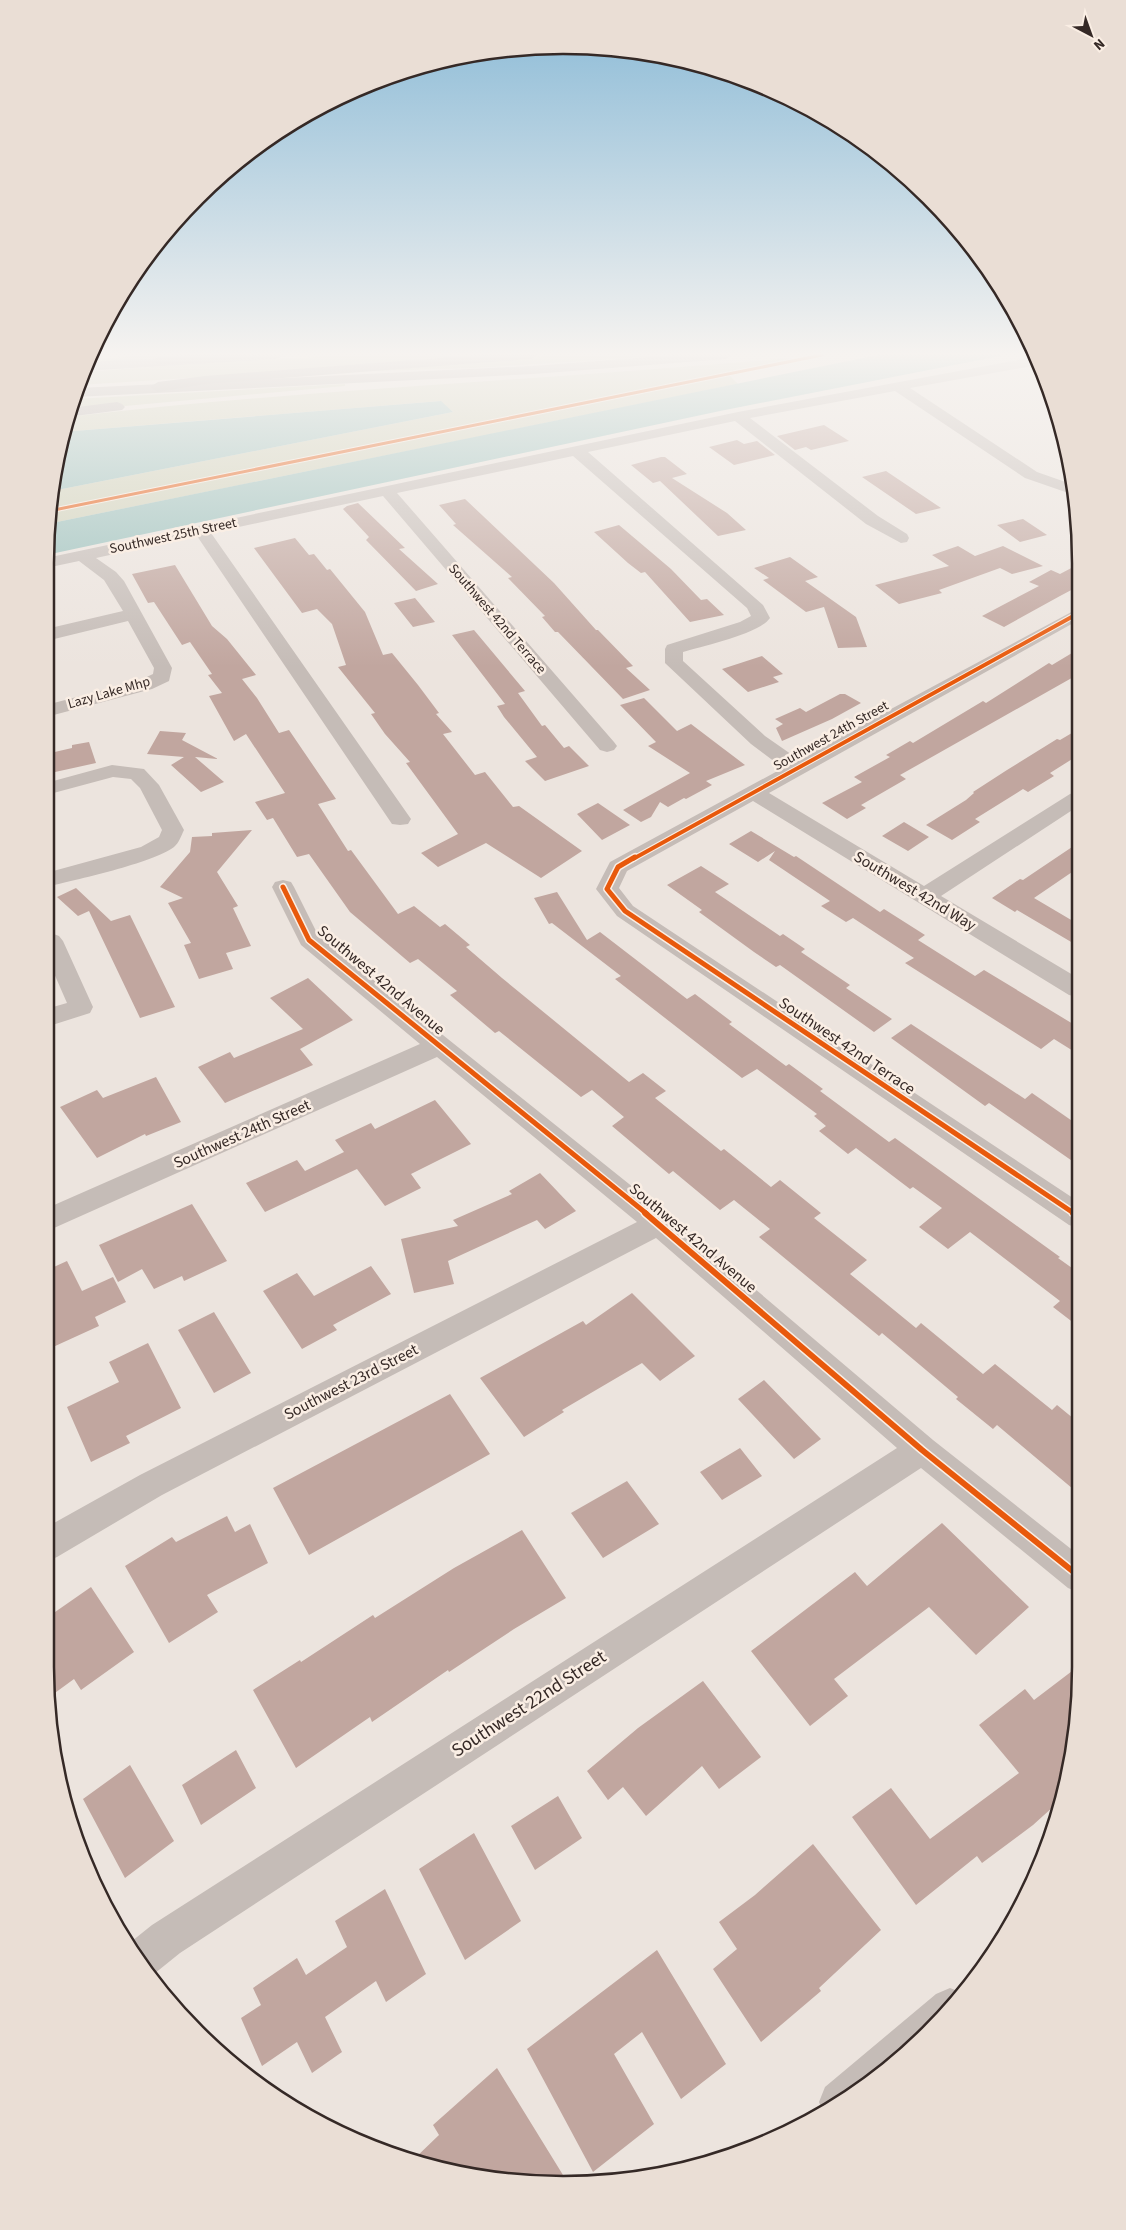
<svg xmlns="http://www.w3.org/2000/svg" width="1126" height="2230" font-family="'Source Sans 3',sans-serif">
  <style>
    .green { fill: #cfd1b8 }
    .water { fill: #99c0bc }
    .building { fill: #c1a69f }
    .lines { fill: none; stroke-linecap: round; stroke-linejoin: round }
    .minor { fill: #c5bcb7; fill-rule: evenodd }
    .major { fill: #b3aba7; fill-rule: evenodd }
    .highway { fill: #aba39e; fill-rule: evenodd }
    .cycleway-far3-casing { stroke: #faeee4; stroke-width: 5 }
    .cycleway-far2-casing { stroke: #faeee4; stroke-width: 6 }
    .cycleway-far1-casing { stroke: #faeee4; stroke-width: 8 }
    .cycleway-casing { stroke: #faeee4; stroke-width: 9 }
    .cycleway-far3 { stroke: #e8590c; stroke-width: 3 }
    .cycleway-far2 { stroke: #e8590c; stroke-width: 4 }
    .cycleway-far1 { stroke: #e8590c; stroke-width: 5 }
    .cycleway { stroke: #e8590c; stroke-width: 6 }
    .labels { text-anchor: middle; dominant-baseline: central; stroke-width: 5; stroke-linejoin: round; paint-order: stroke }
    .far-street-label { font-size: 14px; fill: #352926; stroke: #faeee4 }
    .street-label { font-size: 16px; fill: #352926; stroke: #faeee4 }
    .near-street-label { font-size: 19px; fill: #352926; stroke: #faeee4 }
    .rim { fill: none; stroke: #352926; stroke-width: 2.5 }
  </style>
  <rect width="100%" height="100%" fill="#ece4de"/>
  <path class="green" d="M160 355H192L88 363 89 359Z
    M378 355H482L236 375 79 385 84 372 258 359Z
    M552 356H660L475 368 370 371Z
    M790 358 788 363 730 376 738 384 47 524 52 491 453 412 440 401 62 432 67 417C307 389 549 380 790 358Z
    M345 384V386L70 411 74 399Z"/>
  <path class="water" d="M878 355H1005L720 411 46 555 47 524Z
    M441 401 453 412 52 491 62 432Z"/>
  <path class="building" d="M824 425 849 441 811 450 806 447 795 450 777 436Z
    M737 440 744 444 757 441 775 455 734 465 709 447Z
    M661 457H665L687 474 672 478 727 513 746 530 718 536 660 481 653 483 631 465Z
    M886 471 941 508 916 514 862 477Z
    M465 499 554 583 596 630H598L633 666 626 668 650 690 623 699 558 632H555L542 617 545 616 508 578 512 577 453 525 456 524 439 505Z
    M358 503 405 548 399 549 438 584 416 591 366 540 369 537 343 509 347 506Z
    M1023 519 1047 535 1020 542 997 525Z
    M619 525 671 569 701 600 707 599 724 615 690 622 645 572 641 573 628 563 594 532Z
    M295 538 309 555 314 554 327 570 330 569 365 612 383 655 392 653 418 685 439 713 436 714 452 732 443 734 475 775 485 772 513 807 519 806 582 851 541 878 486 843 438 867 421 853 458 834 406 763 410 762 385 734 371 714 375 713 338 667 346 665 332 624 317 609 302 613 254 548Z
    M958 546 975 556 1003 546 1043 566 1012 574 1000 568 939 590 942 593 899 604 875 585 949 566 932 555Z
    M790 557 818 577 805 581 856 617 867 647 838 648 824 607 806 612 763 580 769 578 754 568Z
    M175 565 212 626 227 639 256 675 242 679 257 698 279 733 289 730 336 799 318 804 348 851 351 850 398 914 414 906 440 927 445 924 470 945 466 947 502 978 629 1082 643 1073 666 1091 655 1098 721 1151 724 1149 771 1187 780 1180 821 1213 814 1218 867 1260 850 1274 916 1328 921 1323 983 1374 995 1364 1052 1410 1057 1405 1079 1423V1494L997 1425 993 1429 956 1399 958 1397 882 1333 879 1336 759 1237 770 1229 734 1200 720 1210 673 1171 669 1174 612 1126 624 1117 592 1090 581 1097 499 1031 495 1033 450 995 457 991 418 959 410 963 350 912 309 854 297 857 273 818 267 820 255 802 285 793 246 734 234 741 209 696 222 693 208 675 212 674 190 642 182 645 154 602 148 603 132 574Z
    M1077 565V587L1060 596 1004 627 982 616 1039 586 1029 582 1051 570 1060 574Z
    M415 598 435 622 413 627 394 603Z
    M474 630 525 691 518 693 542 726 545 725 564 748 569 746 589 766 545 781 525 761 537 757 504 717 497 706 505 704 452 635Z
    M1077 650V675L900 775 906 779 861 805 866 808 847 819 822 803 862 782 854 777 890 757 886 755 910 741 913 743 983 701 986 703 1049 663 1052 665Z
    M762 656 783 674 773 677 779 682 748 692 722 669Z
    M840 694H845L861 703 832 719 782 741 776 728 783 724 775 719 800 708 806 712Z
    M644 698 677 731 691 724 745 765 706 781 712 785 686 799 684 798 668 807 660 802 651 817 641 822 623 810 690 773 648 746 656 742 620 705Z
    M1077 730V756L1050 773 1054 776 1028 792 1023 789 975 819 980 822 952 840 926 825 966 800 974 793 973 792 1007 770 1057 739 1060 740Z
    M160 731 186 733 182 740 218 759 195 757 224 782 201 792 171 765 184 757 147 754Z
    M89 742 96 763 46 774V754L72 748V745Z
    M598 803 630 825 602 840 577 814Z
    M904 822 929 837 908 851 882 836Z
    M252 830 217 872 238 906 233 908 251 946 226 953 233 969 199 979 184 945 191 943 168 903 183 898 160 887 190 852 192 837 212 836V833Z
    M751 831 794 857 796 856 880 912 884 909 925 935 918 940 975 976 984 970 1078 1027V1054L1054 1039 1041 1049 905 963 914 958 853 918 846 922 821 906 830 901 769 860 775 851 758 862 729 844Z
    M1078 843V868L1034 898 1078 924V946L1017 910 1015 912 992 898 1020 879 1023 880Z
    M701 866 729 884 715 892 780 936 783 934 805 949 801 952 850 985 846 988 892 1019 874 1032 780 965 776 967 754 952 699 912 702 910 667 885Z
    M76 888 111 921 130 915 175 1007 140 1018 89 911 78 916 57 897Z
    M557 892 587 940 600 932 687 999 695 994 732 1022 729 1024 786 1066 789 1064 823 1089 820 1091 889 1142 895 1138 1060 1257 1058 1258 1079 1273V1327L1053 1307 1060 1301 970 1232 948 1249 919 1227 942 1208 913 1187 910 1189 856 1148 848 1154 819 1131 826 1126 814 1116 817 1114 757 1069 742 1078 615 979 621 976 552 923 549 924 534 898Z
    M308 978 353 1020 300 1049 313 1065 225 1103 198 1067 230 1052 234 1058 303 1029 270 998Z
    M911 1024 1025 1099 1032 1093 1078 1125V1165L989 1103 985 1106 891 1038Z
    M156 1077 181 1122 146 1136 145 1134 97 1158 60 1107 97 1090 103 1098Z
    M435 1100 471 1144 411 1174 421 1188 385 1206 357 1169 265 1212 246 1183 297 1160 305 1171 344 1152 335 1140 371 1123 375 1129Z
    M540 1173 576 1211 545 1229 537 1220 448 1261 454 1284 414 1293 401 1239 458 1226 453 1220 512 1194 509 1191Z
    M192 1204 227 1261 184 1281 182 1276 154 1289 142 1269 118 1282 99 1245Z
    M67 1261 82 1291 113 1277 126 1302 95 1317 99 1326 53 1347 45 1331V1271Z
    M371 1266 391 1294 333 1325 337 1330 302 1349 263 1291 297 1273 314 1296Z
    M632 1293 695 1356 660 1381 642 1363 562 1410 564 1412 524 1437 480 1378 583 1321 586 1325Z
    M214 1312 251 1373 214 1393 178 1330Z
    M148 1343 181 1408 126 1436 130 1443 91 1462 67 1407 119 1382 109 1362Z
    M764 1380 821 1439 794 1459 738 1399Z
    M450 1394 490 1454 309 1555 273 1488Z
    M740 1448 762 1476 722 1500 700 1472Z
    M627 1481 659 1524 603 1558 571 1513Z
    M227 1516 235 1532 250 1524 268 1563 207 1595 218 1612 169 1643 125 1566 172 1537 176 1542Z
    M942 1523 1029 1607 976 1655 929 1607 834 1679 848 1696 810 1726 751 1651 855 1572 867 1586Z
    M522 1530 566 1598 514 1629 449 1672 448 1670 372 1722 370 1717 296 1768 253 1690 300 1660 301 1662 373 1615 375 1618 454 1568Z
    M91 1587 134 1652 81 1690 74 1679 48 1698 45 1667V1619Z
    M1080 1665V1701L1064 1797 1033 1825 982 1863 977 1856 916 1905 852 1817 891 1788 930 1839 1019 1773 979 1725 1025 1689 1034 1700Z
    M703 1681 761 1757 719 1789 702 1766 646 1816 623 1787 608 1800 587 1771 638 1728Z
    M236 1750 256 1788 201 1825 182 1785Z
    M130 1765 174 1841 125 1878 83 1799Z
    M558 1796 582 1838 535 1870 511 1826Z
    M474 1833 521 1921 465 1960 419 1869Z
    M813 1844 881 1930 819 1988 821 1991 761 2042 713 1969 737 1949 719 1922 755 1895Z
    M385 1889 426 1974 386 2002 376 1981 325 2017 342 2052 312 2073 297 2042 262 2066 241 2018 261 2005 253 1988 297 1958 306 1975 347 1947 335 1921Z
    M657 1950 726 2064 681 2099 642 2032 614 2054 654 2124 593 2172 527 2049Z
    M497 2068 563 2175 553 2184 462 2175 413 2160 439 2135 433 2125Z"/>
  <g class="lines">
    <path class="minor" d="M1034 357 1038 365 910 388 1037 472 1074 485 1077 496 1025 478 895 391 750 418 878 516 907 534 909 538 907 542 901 543 866 524 735 421 588 452 763 605 770 618C759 634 703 646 683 652V661L765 736 798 759 1077 609V621L769 793 924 886 1070 794 1077 792V807L941 896 1078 978V997L1069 995 753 801 627 871 619 888 633 906 1079 1202V1228L1069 1225 617 916 596 889 610 862 783 768 751 744 665 663V649L667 645 740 622 751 616 747 608 573 456 397 493 614 742 617 746 614 750 607 752 600 750 383 496 211 533 411 819 408 824 400 825 392 824 197 536 96 558 116 572 124 581 172 668 169 681 152 689 46 717V705L138 681 153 674 154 668 128 621 46 641V629L123 611 104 580 79 561 46 568V558L738 412Z
      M112 765 144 769 159 785 184 830C181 836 179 843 174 847 153 863 75 880 46 887V873L141 847 159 837 162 830 140 788 131 779 113 777 46 795V783Z
      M283 880 291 882 294 887 318 935 669 1216 933 1440 1080 1556V1593L1068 1588 921 1468 180 1953 149 1978 127 1945 152 1925 897 1448 656 1238 162 1495 57 1557 45 1562V1528L140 1475 637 1222 437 1057 45 1232V1209L420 1044 301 945 272 887 275 882Z
      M51 933 59 936 63 941 93 1007 90 1013 46 1027V1009L67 1003 46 955V935Z
      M950 1988 963 1993 929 2033 878 2078 823 2112 819 2102 825 2087 936 1994Z"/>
    <path class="major" d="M214 355H284L277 359 84 371 88 362Z
      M675 355H733L726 359 533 374 75 397 78 388 533 366Z
      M117 402 122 404 125 407 122 410 67 417 70 408Z"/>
    <path class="highway" d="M91 355H104L102 358 89 359Z
      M187 355H247L240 359 159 365 152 361 159 357Z
      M480 355H538L531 359 205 384 158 392 150 387 158 382 205 376Z"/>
    <g class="cycleway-far3-casing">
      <path id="cycleway-far3" d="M49 511 822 355"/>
    </g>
    <g class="cycleway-far2-casing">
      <path id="cycleway-far2" d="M633 859 1077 614"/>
    </g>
    <g class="cycleway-far1-casing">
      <path id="cycleway-far1" d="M635 857 618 867 607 889 625 911 1075 1214
        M283 887 309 940 647 1214"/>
    </g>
    <g class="cycleway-casing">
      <path id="cycleway" d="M645 1213 922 1450 1080 1577
        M1073 1213 1079 1217"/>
    </g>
    <use href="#cycleway-far3" class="cycleway-far3"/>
    <use href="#cycleway-far2" class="cycleway-far2"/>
    <use href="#cycleway-far1" class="cycleway-far1"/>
    <use href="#cycleway" class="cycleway"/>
  </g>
  <linearGradient id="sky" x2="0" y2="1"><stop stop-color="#88b9d6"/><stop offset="0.53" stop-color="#f6f3f0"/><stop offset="1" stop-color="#f6f3f0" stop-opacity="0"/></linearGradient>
  <rect width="1126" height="667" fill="url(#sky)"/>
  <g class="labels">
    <g class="far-street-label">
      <text transform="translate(173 536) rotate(-12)">Southwest 25th Street</text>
      <text transform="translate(497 619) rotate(49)">Southwest 42nd Terrace</text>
      <text transform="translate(109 693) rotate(-16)">Lazy Lake Mhp</text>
      <text transform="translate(831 736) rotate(-29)">Southwest 24th Street</text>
    </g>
    <g class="street-label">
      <text transform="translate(915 891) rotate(31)">Southwest 42nd Way</text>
      <text transform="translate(381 980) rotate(40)">Southwest 42nd Avenue</text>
      <text transform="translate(847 1046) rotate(34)">Southwest 42nd Terrace</text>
      <text transform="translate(242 1134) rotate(-24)">Southwest 24th Street</text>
      <text transform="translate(693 1238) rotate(40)">Southwest 42nd Avenue</text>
      <text transform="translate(351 1382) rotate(-27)">Southwest 23rd Street</text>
    </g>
    <g class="near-street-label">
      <text transform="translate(529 1704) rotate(-33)">Southwest 22nd Street</text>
    </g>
  </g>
  <path d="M0 0H1126V2230H0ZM563 54H563A509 509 0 0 1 1072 563V1667A509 509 0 0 1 563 2176H563A509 509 0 0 1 54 1667V563A509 509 0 0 1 563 54Z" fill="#eaded5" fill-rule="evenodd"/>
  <path class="rim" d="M563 54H563A509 509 0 0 1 1072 563V1667A509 509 0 0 1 563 2176H563A509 509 0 0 1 54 1667V563A509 509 0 0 1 563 54Z"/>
  <g transform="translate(1091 35) rotate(139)" stroke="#faeee4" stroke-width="4" paint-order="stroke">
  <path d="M0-4L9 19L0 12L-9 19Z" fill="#352926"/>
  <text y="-8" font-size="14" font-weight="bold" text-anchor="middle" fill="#352926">N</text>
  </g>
</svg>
